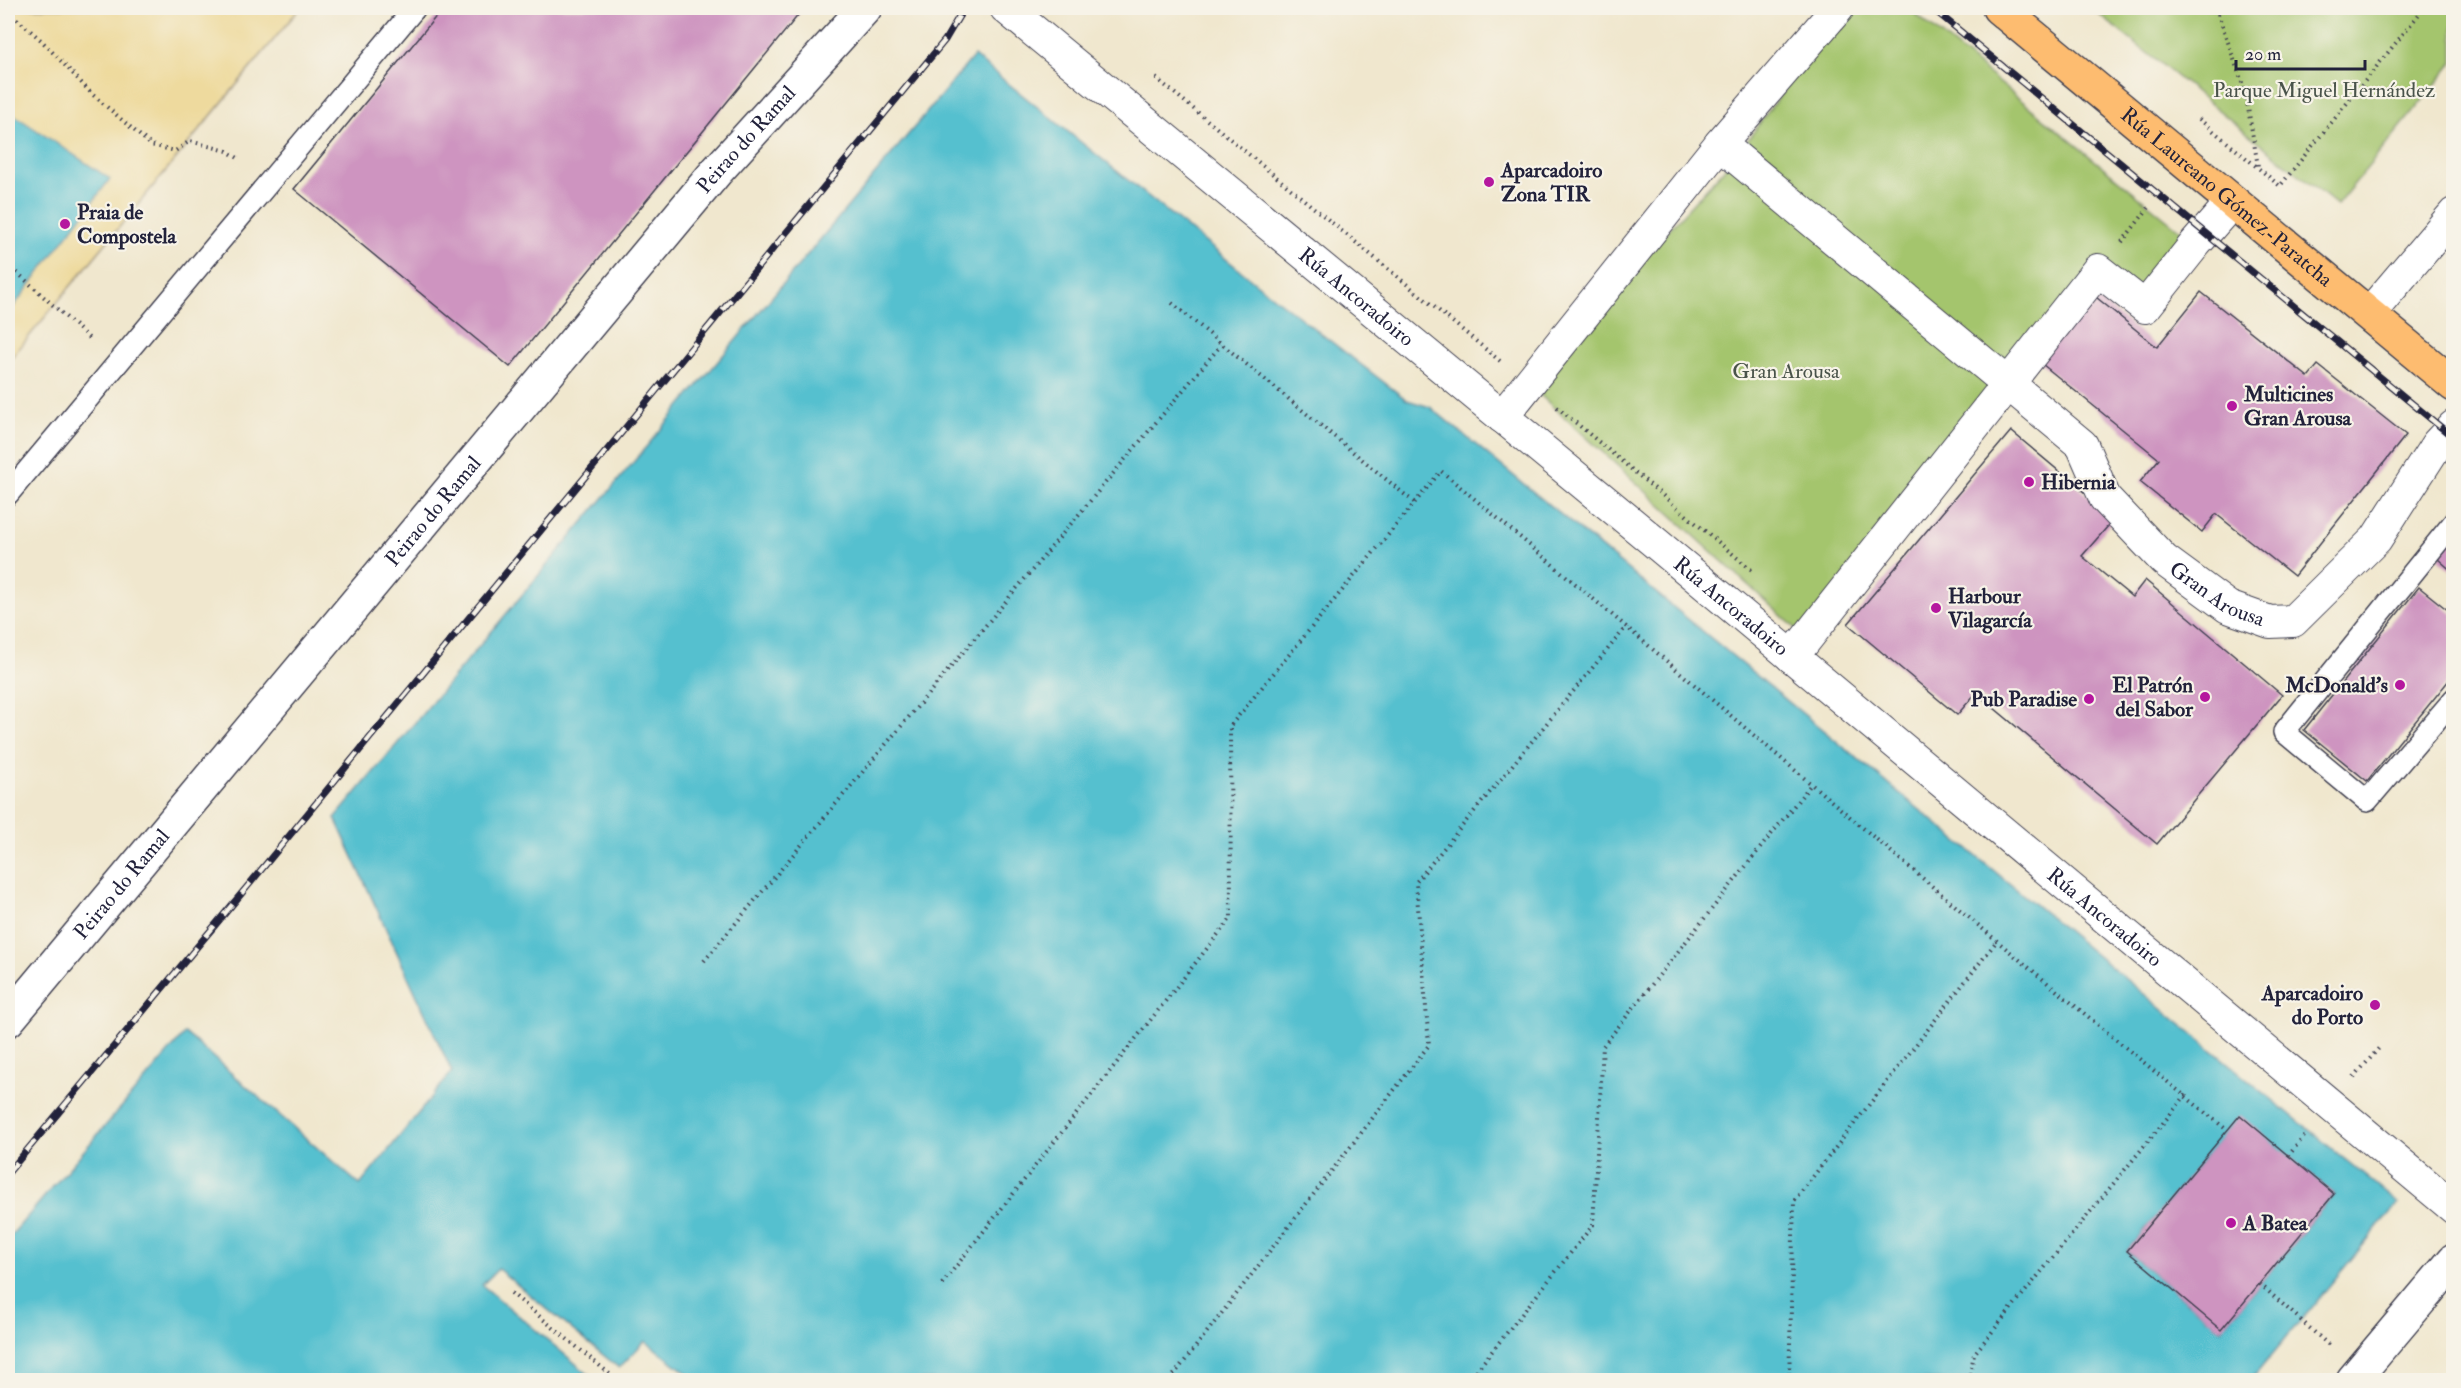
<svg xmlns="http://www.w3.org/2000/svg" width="2461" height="1388" font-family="'IM FELL Double Pica',serif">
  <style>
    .green { fill: #a4c56d; stroke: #637454; stroke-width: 1.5 }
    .sand { fill: #eeda9e; stroke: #887e6c; stroke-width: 1.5 }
    .water { fill: #55c0cf; stroke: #3c7185; stroke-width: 1.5; fill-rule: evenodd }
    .building { fill: #ce94c0 }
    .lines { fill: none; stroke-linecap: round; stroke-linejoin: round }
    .service-casing { stroke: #414051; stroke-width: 24 }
    .pedestrian-casing { stroke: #414051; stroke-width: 34 }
    .minor-casing { stroke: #414051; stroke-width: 36 }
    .primary-casing { stroke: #414051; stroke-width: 36 }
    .path { stroke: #414051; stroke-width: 4; stroke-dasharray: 1.5 4.5; stroke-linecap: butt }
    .service { stroke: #fff; stroke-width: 21 }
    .pedestrian { stroke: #fff; stroke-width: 32 }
    .minor { stroke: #fff; stroke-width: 33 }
    .primary { stroke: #fdbc70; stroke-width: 33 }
    .rail-casing { stroke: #22223b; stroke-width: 7 }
    .rail { stroke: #f7f3e8; stroke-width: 4.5; stroke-dasharray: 14; stroke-linecap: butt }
    .poi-dot { fill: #b5179e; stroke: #f7f3e8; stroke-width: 2 }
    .labels { text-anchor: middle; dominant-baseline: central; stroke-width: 4.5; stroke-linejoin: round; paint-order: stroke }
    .park-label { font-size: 21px; fill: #49534a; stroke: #f7f3e8 }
    .street-label { font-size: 21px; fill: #22223b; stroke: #f7f3e8 }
    .poi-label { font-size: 21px; font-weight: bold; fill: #22223b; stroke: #f7f3e8; text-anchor: start }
  </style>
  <rect width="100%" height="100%" fill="#f7f3e8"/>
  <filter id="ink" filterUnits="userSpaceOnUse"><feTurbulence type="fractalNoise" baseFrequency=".0167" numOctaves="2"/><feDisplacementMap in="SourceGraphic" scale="12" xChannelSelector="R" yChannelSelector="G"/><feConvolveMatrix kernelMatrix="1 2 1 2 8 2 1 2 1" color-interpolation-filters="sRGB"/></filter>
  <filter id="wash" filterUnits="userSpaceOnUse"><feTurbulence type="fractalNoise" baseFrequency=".008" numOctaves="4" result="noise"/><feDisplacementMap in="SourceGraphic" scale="24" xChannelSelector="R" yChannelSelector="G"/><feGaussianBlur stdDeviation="1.35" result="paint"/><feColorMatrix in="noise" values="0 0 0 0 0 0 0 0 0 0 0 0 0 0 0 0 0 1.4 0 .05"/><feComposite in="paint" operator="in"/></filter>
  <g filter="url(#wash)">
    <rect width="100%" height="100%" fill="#f0e7ce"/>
    <path class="green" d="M1843 8H1908L2196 243 2145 307 2099 271 1805 637 1528 384 1736 156Z
      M2091 8H2453V63L2337 205Z"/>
    <path class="sand" d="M8 8H300L8 362Z"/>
    <path class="water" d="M974 56 1267 292 1407 400 1430 407 2398 1203 2251 1380H696L645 1341 619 1368 498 1269 482 1285 595 1380H8V1239L185 1033 360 1185 452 1072 335 818ZM2240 1116 2334 1194 2221 1330 2127 1251Z
      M8 111 110 179 8 314Z"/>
    <g id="blocks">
      <path class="building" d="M443 8H804L510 367 294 189Z
        M2201 292 2308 377 2318 365 2406 435 2294 576 2216 514 2202 532 2140 482 2159 459 2037 360 2091 293 2157 347Z
        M2011 431 2115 518 2082 556 2132 597 2145 580 2282 695 2157 844 1976 693 1957 715 1848 624Z
        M2454 536V573L2438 559Z
        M2419 587 2454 615V674L2367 781 2304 730Z
        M2240 1115 2334 1194 2221 1330 2127 1251Z"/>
    </g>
  </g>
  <g filter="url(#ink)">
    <use href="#blocks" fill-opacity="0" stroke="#414051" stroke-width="1.5"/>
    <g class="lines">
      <g class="service-casing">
        <path id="service" d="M8 494 415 8
          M2454 522 2284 732 2367 801 2454 699"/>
      </g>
      <g class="pedestrian-casing">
        <g id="pedestrian">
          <path id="s1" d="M1006 8 1652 540 2454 1208"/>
          <path id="s2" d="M1838 8 1720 144 2082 445 2105 498 2164 560 2228 607 2270 622 2293 621 2376 539 2437 444 2454 426"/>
          <path d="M2369 314 2454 214"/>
          <path d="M1502 417 1720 144"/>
          <path d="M1792 657 2098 270 2145 307 2196 243 2233 201"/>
        </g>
      </g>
      <g class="minor-casing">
        <g id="minor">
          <path id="s3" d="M8 1020 716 172 865 8"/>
          <path d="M2353 1380 2454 1260"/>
        </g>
      </g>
      <g class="primary-casing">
        <g id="primary">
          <path id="s4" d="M1999 8 2454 385"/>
        </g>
      </g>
      <path class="path" d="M2216 8 2245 91 2258 166
        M8 11 41 40 92 94 151 145 175 151 190 141 227 151 241 160
        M1156 78 1500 361
        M2199 119 2280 186 2424 8
        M2122 242 2150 206
        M8 264 91 340
        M1172 303 1415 503
        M1557 407 1753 571
        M704 961 1221 345
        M2354 1077 2379 1048
        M2288 1156 2307 1133
        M942 1284 1231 918 1230 726 1441 471C1704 690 1961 916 2227 1130
        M2260 1284 2331 1347
        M511 1293 617 1380
        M1170 1380 1429 1045 1416 882 1627 626
        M1469 1380 1593 1225 1603 1046 1812 783
        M1789 1380 1794 1201 1996 942
        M1969 1380 1974 1354 2186 1095"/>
      <use href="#service" class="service"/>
      <use href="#pedestrian" class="pedestrian"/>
      <use href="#minor" class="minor"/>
      <use href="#primary" class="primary"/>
      <g class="rail-casing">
        <path id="rail" d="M1932 8 2454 438
          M8 1173 252 881 945 40 964 8"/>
      </g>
      <use href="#rail" class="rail"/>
    </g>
  </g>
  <g class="poi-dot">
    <circle cx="1489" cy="182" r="6"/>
    <circle cx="65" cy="224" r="6"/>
    <circle cx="2232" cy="406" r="6"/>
    <circle cx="2029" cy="482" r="6"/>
    <circle cx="1936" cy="608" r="6"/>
    <circle cx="2400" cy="685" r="6"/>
    <circle cx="2205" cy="697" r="6"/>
    <circle cx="2089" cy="699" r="6"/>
    <circle cx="2375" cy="1005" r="6"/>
    <circle cx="2231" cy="1223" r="6"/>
  </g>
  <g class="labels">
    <g class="park-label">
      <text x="2324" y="90">Parque Miguel Hernández</text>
      <text x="1786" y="371">Gran Arousa</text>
    </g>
    <g class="street-label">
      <text stroke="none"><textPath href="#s3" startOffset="1149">Peirao do Ramal</textPath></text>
      <text stroke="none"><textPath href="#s4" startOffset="296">Rúa Laureano Gómez-Paratcha</textPath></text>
      <text stroke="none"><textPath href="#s1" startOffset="454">Rúa Ancoradoiro</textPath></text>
      <text stroke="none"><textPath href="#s3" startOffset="663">Peirao do Ramal</textPath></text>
      <text stroke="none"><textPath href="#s2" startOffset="858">Gran Arousa</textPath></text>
      <text stroke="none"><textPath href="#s1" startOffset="940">Rúa Ancoradoiro</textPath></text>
      <text stroke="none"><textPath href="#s3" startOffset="177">Peirao do Ramal</textPath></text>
      <text stroke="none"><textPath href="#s1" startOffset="1426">Rúa Ancoradoiro</textPath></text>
    </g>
    <g class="poi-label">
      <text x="1501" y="170">Aparcadoiro<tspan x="1501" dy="24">Zona TIR</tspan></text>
      <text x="77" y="212">Praia de<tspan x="77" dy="24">Compostela</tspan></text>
      <text x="2244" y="394">Multicines<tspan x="2244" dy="24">Gran Arousa</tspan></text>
      <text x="2041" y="482">Hibernia</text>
      <text x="1948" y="596">Harbour<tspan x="1948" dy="24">Vilagarcía</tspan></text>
      <text x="2193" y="685" text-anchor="end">El Patrón<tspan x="2193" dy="24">del Sabor</tspan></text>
      <text x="2388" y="685" text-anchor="end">McDonald's</text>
      <text x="2077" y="699" text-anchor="end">Pub Paradise</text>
      <text x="2363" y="993" text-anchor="end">Aparcadoiro<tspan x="2363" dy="24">do Porto</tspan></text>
      <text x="2243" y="1223">A Batea</text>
    </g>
  </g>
  <rect width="2461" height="1388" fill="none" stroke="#f7f3e8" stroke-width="30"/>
  <path d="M2236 60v9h129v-9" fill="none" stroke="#22223b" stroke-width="3"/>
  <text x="2245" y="60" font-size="18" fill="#22223b" stroke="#f7f3e8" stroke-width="4.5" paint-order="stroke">20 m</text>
</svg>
